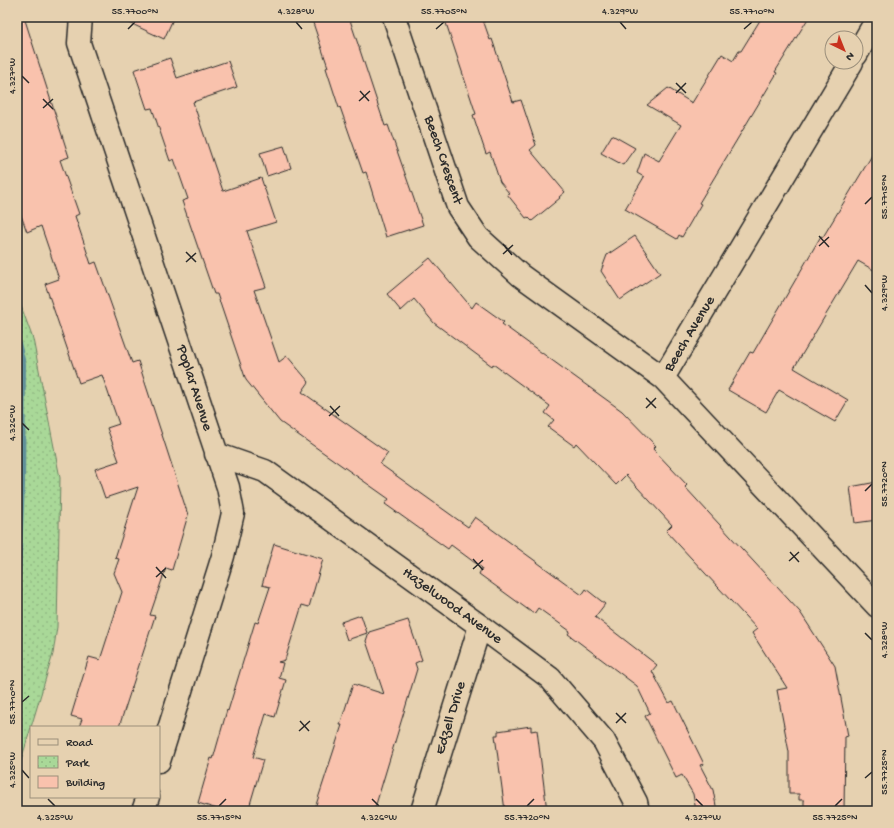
<svg xmlns="http://www.w3.org/2000/svg" width="894" height="828" font-family="'Gochi Hand',sans-serif">
  <style>
    .park { fill: url(#park-dots); stroke: #6a8262 }
    .lines { fill: none; stroke-linecap: round; stroke-linejoin: round }
    .stream { stroke: #608f99; stroke-width: 8 }
    .building { fill: #f9c2ad; stroke: #2b2b2b }
    .minor-casing { stroke: #2b2b2b; stroke-width: 25 }
    .minor { stroke: #e6d1b0; stroke-width: 22 }
    .ticks { fill: none; stroke: #2b2b2b; stroke-width: 1.5 }
    .labels { text-anchor: middle; dominant-baseline: central; stroke-width: 3.5; stroke-linejoin: round; paint-order: stroke }
    .street-label { font-size: 15px; fill: #2b2b2b; stroke: #e6d1b0 }
    .neatline { fill: none; stroke: #2b2b2b; stroke-width: 1.5 }
    .ticks-label { font-size: 10px; text-anchor: middle; fill: #2b2b2b }
  </style>
  <defs>
    <pattern id="park-dots" width="8" height="8" patternUnits="userSpaceOnUse"><rect width="8" height="8" fill="#a9d898"/><path d="M2 2h.1M6 6h.1" fill="none" stroke="#92ba83" stroke-width="1.8" stroke-linecap="round"/></pattern>
  </defs>
  <rect width="100%" height="100%" fill="#e6d1b0"/>
  <filter id="ink" filterUnits="userSpaceOnUse"><feTurbulence type="fractalNoise" baseFrequency=".025" numOctaves="2"/><feDisplacementMap in="SourceGraphic" scale="8" xChannelSelector="R" yChannelSelector="G"/><feConvolveMatrix kernelMatrix="1 2 1 2 8 2 1 2 1" color-interpolation-filters="sRGB"/></filter>
  <g filter="url(#ink)">
    <path class="park" d="M17 295 33 339 60 478 57 627 53 654 17 774Z"/>
    <g class="lines">
      <path class="stream" d="M17 343 22 364 21 485 17 575"/>
    </g>
    <path class="building" d="M17 17H24L69 157 60 160 79 214 75 216 91 264 96 262 132 363 138 361 188 515 172 570 166 568 150 615 155 616 119 727H79L82 719 71 716 89 657 100 660 122 592 114 573 119 559 115 558 138 487 105 498 95 469 119 461 107 428 119 424 102 375 79 383 45 284 59 279 41 226 27 232 17 204Z
      M117 17H174L164 39Z
      M311 17H349L385 126 388 125 423 225 386 237 366 172 363 173 340 107 339 108 326 68 328 67Z
      M444 17H482L490 40 492 39 513 102 521 100 536 145 530 150 565 192 559 197 560 198 532 221 528 217 526 218 507 194 509 193 500 182 490 152 486 154 473 115 476 114Z
      M762 17H809L775 72 777 73 699 203 701 204 682 237 679 235 677 239 625 209 644 177 637 173 644 153 659 161 681 125 647 105 668 88 692 103 722 54 733 61 739 51H741Z
      M170 58 177 78 228 61 237 87 193 102 223 191 261 178 276 222 247 231 266 287 254 290 279 362 287 356 309 382 302 392 388 453 380 464 468 527 475 517 582 595 586 589 605 604 595 617 657 665 652 671 669 703 673 701 704 764 700 765 713 790 717 811H696L693 794 682 775 676 778 645 716 650 713 637 686 568 634 570 631 538 608 534 614 479 574 482 568 451 545 448 549 385 504 389 499 280 422 246 380 217 294H214L182 201 188 199 174 159 170 161 152 108 147 109 134 70Z
      M612 135 635 148 623 165 601 153Z
      M284 146 291 168 267 176 260 153Z
      M877 147V272L858 261 794 368 848 400 835 422 779 390 766 412 728 390 750 352 753 353 821 236 823 237Z
      M635 236 660 273 620 300 601 271 607 255Z
      M430 258 472 308 476 302 504 322 502 324 622 411 656 446 653 449 687 485 685 487 800 612 835 666 848 736 845 737 844 811H804V800H799V794H789V752L777 690 787 688 752 633 757 629 666 531 672 525 626 475 616 485 576 443 574 446 548 427 554 420 545 413 550 406 493 364 492 366 434 323 414 299 401 311 387 294Z
      M877 482V520L855 523 850 487Z
      M274 544 323 559 309 607 302 605 285 660 278 662 283 663 279 678 286 680 275 717 266 714 253 757 263 760 248 811H224L198 803 211 758 213 759 227 710 228 711 255 622 258 623 270 587 262 585Z
      M361 615 367 633 347 640 341 622Z
      M408 620 422 660 415 663 417 669 374 811H314L342 725H340L353 684 384 694 366 641 369 632Z
      M531 726V731L537 730 547 811H505L495 735H498V731Z"/>
    <g class="lines">
      <g class="minor-casing">
        <path id="minor" d="M81 17 79 43 228 487 233 513 223 556 159 761
          M394 17 458 207 478 237 520 275 663 378
          M856 55 877 19
          M852 62 663 378 877 606
          M216 454 265 471 480 626 550 678 604 741 636 802 638 811
          M143 811 148 797
          M422 811 480 626"/>
      </g>
      <use href="#minor" class="minor"/>
    </g>
  </g>
  <path class="ticks" d="M296 22 302 29M620 22 626 29M128 29 135 22M436 29 444 22M744 29 752 22M22 76 29 83M676 83 686 93M360 91 369 101M676 93 686 83M43 99 53 109M359 101 370 91M43 108 53 99M865 204 872 197M819 236 829 247M503 244 512 255M819 246 829 237M186 252 196 262M503 254 513 245M186 262 196 253M865 285 872 293M646 398 656 408M330 406 339 416M646 408 656 398M329 416 340 406M22 423 29 430M865 491 872 484M790 552 799 562M473 559 483 570M789 561 799 552M156 567 166 578M473 569 483 560M156 577 166 568M865 633 872 640M22 702 29 696M616 713 626 723M300 721 309 731M616 723 626 713M299 731 310 721M22 770 29 778M865 778 872 772M48 799 55 806M372 799 379 806M696 799 703 806M219 806 226 799M527 806 534 799M835 806 842 799"/>
  <g class="labels">
    <g class="street-label">
      <text transform="translate(443 160) rotate(71)">Beech Crescent</text>
      <text transform="translate(690 334) rotate(-59)">Beech Avenue</text>
      <text transform="translate(194 388) rotate(72)">Poplar Avenue</text>
      <text transform="translate(452 606) rotate(36)">Hazelwood Avenue</text>
      <text transform="translate(451 718) rotate(-73)">Edzell Drive</text>
    </g>
  </g>
  <rect width="894" height="828" fill="none" stroke="#e6d1b0" stroke-width="44"/>
  <rect x="30" y="726" width="130" height="72" fill="#e6d1b0" stroke="#9b8f7b"/>
  <rect x="38" y="739" width="20" height="6" fill="#e6d1b0" stroke="#9b8f7b"/>
  <text x="66" y="746" font-size="12" fill="#2b2b2b">Road</text>
  <rect x="38" y="756" width="20" height="12" fill="url(#park-dots)" stroke="#9b8f7b"/>
  <text x="66" y="766" font-size="12" fill="#2b2b2b">Park</text>
  <rect x="38" y="776" width="20" height="12" fill="#f9c2ad" stroke="#9b8f7b"/>
  <text x="66" y="786" font-size="12" fill="#2b2b2b">Building</text>
  <g transform="translate(844 50) rotate(137)"><circle r="19" fill="#e6d1b0" stroke="#9b8f7b"/>
  <path d="M0-3L7 15L0 10L-7 15Z" fill="#c8321e"/>
  <text y="-6" font-size="11" font-weight="bold" text-anchor="middle" fill="#2b2b2b">N</text>
  </g>
  <rect x="22" y="22" width="850" height="784" class="neatline"/>
  <g class="ticks-label">
    <text x="135" y="14">55.7700°N</text>
    <text x="296" y="14">4.328°W</text>
    <text x="444" y="14">55.7705°N</text>
    <text x="620" y="14">4.329°W</text>
    <text x="752" y="14">55.7710°N</text>
    <text transform="translate(11 76) rotate(-90)" y="4">4.327°W</text>
    <text transform="translate(883 197) rotate(-90)" y="4">55.7715°N</text>
    <text transform="translate(883 293) rotate(-90)" y="4">4.329°W</text>
    <text transform="translate(11 423) rotate(-90)" y="4">4.326°W</text>
    <text transform="translate(883 484) rotate(-90)" y="4">55.7720°N</text>
    <text transform="translate(883 640) rotate(-90)" y="4">4.328°W</text>
    <text transform="translate(11 702) rotate(-90)" y="4">55.7710°N</text>
    <text transform="translate(11 770) rotate(-90)" y="4">4.325°W</text>
    <text transform="translate(883 772) rotate(-90)" y="4">55.7725°N</text>
    <text x="55" y="820">4.325°W</text>
    <text x="219" y="820">55.7715°N</text>
    <text x="379" y="820">4.326°W</text>
    <text x="527" y="820">55.7720°N</text>
    <text x="703" y="820">4.327°W</text>
    <text x="835" y="820">55.7725°N</text>
  </g>
</svg>
